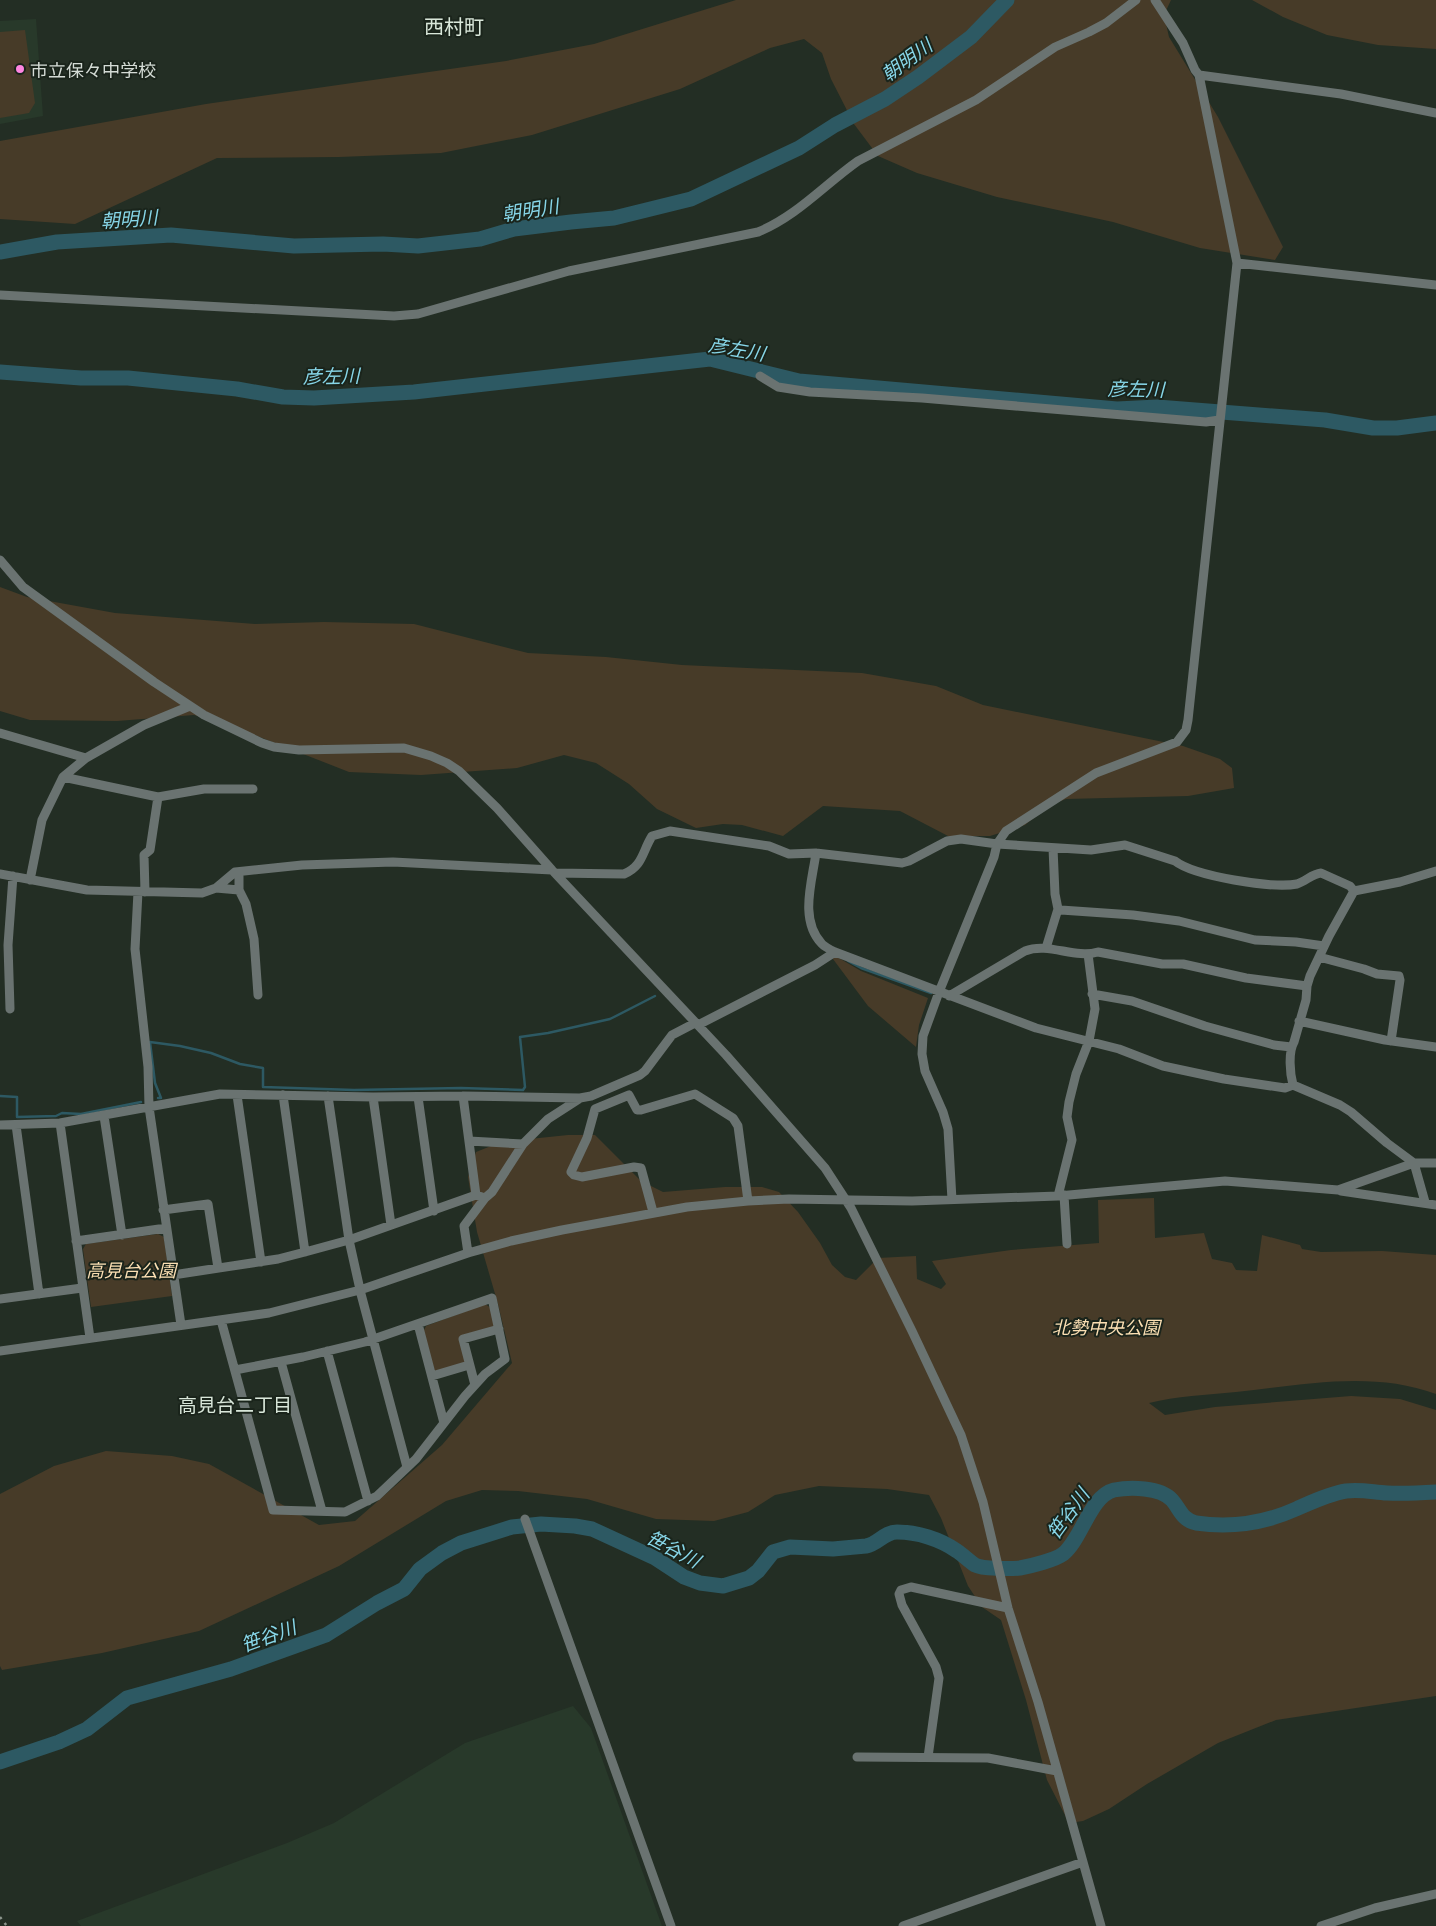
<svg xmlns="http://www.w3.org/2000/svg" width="1436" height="1926" font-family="Literata,'Noto Sans JP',serif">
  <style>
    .built { fill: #28392a }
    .green { fill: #473b28 }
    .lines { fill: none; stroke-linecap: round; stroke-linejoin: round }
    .stream { stroke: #2d5963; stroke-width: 2.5 }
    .river { stroke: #2d5963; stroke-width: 15 }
    .minor { stroke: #6a7371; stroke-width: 9 }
    .rail { stroke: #8d968e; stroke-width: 2.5; stroke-dasharray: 2.5 5; stroke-linecap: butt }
    .poi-dot { fill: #fe85e0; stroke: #1a241b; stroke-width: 2 }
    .labels { text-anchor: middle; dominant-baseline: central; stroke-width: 4; stroke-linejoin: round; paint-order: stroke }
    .poi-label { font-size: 18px; fill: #d4dbd5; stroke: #1a241b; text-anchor: start }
    .park-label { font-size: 18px; font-style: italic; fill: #fbdfb3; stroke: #1a241b }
    .water-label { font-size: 19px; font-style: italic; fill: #87d6e8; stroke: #1a241b }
    .neighbourhood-label { font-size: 19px; fill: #d9e7da; stroke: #1a241b }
    .quarter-label { font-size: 20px; fill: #d9e7da; stroke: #1a241b }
  </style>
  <rect width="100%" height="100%" fill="#232e24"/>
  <path class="built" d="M36 19 43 116 0 124V21Z
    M573 1706 591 1728 662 1926H81L77 1921 287 1843 334 1823 465 1743Z"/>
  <path class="green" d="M736 0H1171L1164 15 1169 37 1218 117 1283 247 1275 260 1200 248 1113 222 997 197 917 173 878 156 854 124 831 79 822 53 804 39 770 48 680 89 532 135 441 153 339 157 217 158 75 224 0 219V141L206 104 506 61 594 44Z
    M1252 0H1436V49L1378 45 1327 35 1283 17Z
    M25 30 35 103 29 113 0 118V32Z
    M0 587 27 597 115 613 255 624 324 622 414 624 528 653 606 657 682 665 862 673 936 686 983 705 1183 746 1220 759 1232 768 1234 788 1188 796 1066 799 1048 806 1025 825 990 836H948L900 811 823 806 783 836 742 825 723 824 696 828 657 809 629 784 596 763 564 755 517 768 421 775 349 772 232 726 194 715 117 721 30 720 0 711Z
    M832 954 861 971 928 998 919 1025 916 1047 868 1006 830 955Z
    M568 1135H595L641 1181 663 1192 725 1187H762L779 1192 798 1212 820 1243 832 1265 845 1277 856 1280 878 1258 916 1256 917 1279 941 1289 946 1284 932 1261 1011 1250 1099 1243 1098 1200 1154 1198 1155 1238 1204 1233 1212 1259 1232 1263 1236 1270 1257 1271 1262 1235 1300 1245 1302 1249 1321 1252 1382 1251 1436 1255V1394C1372 1370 1302 1385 1236 1392 1207 1395 1176 1396 1149 1403L1165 1415 1215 1407 1351 1396 1400 1399 1436 1410V1696L1276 1720 1218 1743 1147 1784 1109 1809 1083 1821 1069 1823 1047 1780 1026 1700 1001 1620 982 1607 968 1586 941 1518 929 1495 887 1489 819 1486 775 1495 748 1512 714 1521 656 1519 587 1499 518 1491 482 1490 446 1501 339 1566 199 1631 102 1653 2 1670 0 1666V1494L54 1466 106 1451 172 1456 209 1464 319 1525 355 1521 442 1445 512 1363 498 1304 477 1232 468 1177 476 1152 501 1142Z
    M158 1234 164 1237 172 1296 91 1307 83 1249 86 1244Z
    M485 1304 491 1308 495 1327 460 1337 466 1362 435 1372 423 1332 426 1326Z"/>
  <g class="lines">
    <path class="stream" d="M848 961 861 968 931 993
      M0 1096 17 1097V1117L56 1116 62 1113 81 1114 141 1102
      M158 1098H161L155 1083 150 1042 180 1046 211 1053 240 1064 263 1068V1087L354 1090 461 1088 523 1090 525 1087 520 1037 548 1033 610 1019 655 996"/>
    <path class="river" d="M0 252 57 242 171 235 294 246 383 244 418 246 480 239 514 229 571 222 614 218 691 199 799 148 835 125 885 99 918 77 971 37 1007 0
      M0 372 81 378H128L237 389 283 397 314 398 414 392 710 359 799 381 1117 409 1157 407 1325 420 1373 428H1397L1436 423
      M0 1762 59 1742 87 1729 127 1698 231 1669 326 1635 377 1603 404 1589 420 1569 442 1553 461 1543 512 1527 541 1524 575 1526 592 1529 655 1558 684 1577 700 1583 723 1586 749 1578 758 1571 773 1552 790 1547 833 1549 866 1546C878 1544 884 1532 897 1532 917 1532 940 1539 957 1551 963 1555 969 1561 975 1565 982 1569 1012 1569 1020 1568 1031 1566 1055 1560 1063 1554 1082 1539 1090 1496 1114 1490 1130 1487 1160 1487 1172 1500 1180 1509 1182 1520 1196 1523 1230 1528 1265 1523 1296 1509 1312 1502 1328 1494 1346 1491 1360 1489 1372 1492 1387 1493 1403 1494 1420 1493 1436 1492"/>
    <path class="minor" d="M1199 75 1341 94 1436 113
      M1237 263 1436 285
      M0 295 394 316 418 314 569 271 758 232C797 216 824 185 858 161L976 100 1055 47 1089 32 1106 23 1136 0
      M760 376 778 387 810 392 922 398 1206 422 1219 420
      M0 560 23 587 154 682 204 715 262 743 274 747 299 750 404 748 431 756 447 763 459 771 497 808 552 870 726 1055 825 1168 851 1208 912 1331 961 1435 983 1502 1008 1608 1038 1702 1101 1926
      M0 733 86 758 63 777 42 820 30 880
      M86 758 144 725 190 706
      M63 777 158 797 204 789H253
      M1053 848 1055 894 1058 909 1061 910 1133 915 1179 921 1255 940 1296 942 1324 946
      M816 853C812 882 799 920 822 944 825 947 831 950 835 952L1036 1028 1119 1049 1163 1066 1224 1079 1285 1088 1293 1085 1340 1105 1351 1112 1387 1143 1414 1163 1425 1202
      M239 872V890L246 904 254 939 258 995
      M555 873 624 874C643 866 642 852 652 836L670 831 769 846 789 854 816 853 902 863 909 861 947 841 961 839 997 844 1091 850 1125 845 1175 861C1194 876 1273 889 1297 884 1306 881 1312 874 1321 873L1350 886 1354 891
      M0 874 87 890 202 893 216 888 235 872 302 865 393 862 552 870
      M216 888 239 890
      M1354 891 1400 882 1436 871
      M138 892 135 949 148 1067 149 1107 181 1325
      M145 892 144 855 150 850 158 797
      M1046 948 1058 909
      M1319 957 1364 969 1377 974 1399 976 1400 980 1391 1041
      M1092 994 1132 1001 1205 1026 1274 1045 1291 1047
      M949 996 1025 951C1049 942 1074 959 1098 952L1162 964H1183L1246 978 1307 986
      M10 1009 8 945 13 876
      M1299 1021 1385 1040 1436 1047
      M698 1025 815 965 835 952
      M1293 1085C1290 1074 1288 1052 1294 1042L1306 1000 1307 986 1310 976 1329 936 1354 891
      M237 1095 261 1262
      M283 1095 305 1252
      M328 1096 349 1240 361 1294 407 1467
      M463 1096 476 1195
      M373 1097 391 1225
      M418 1097 434 1211
      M104 1116 122 1235
      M60 1123 90 1338
      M0 1125 60 1123 220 1094 373 1097 463 1096 580 1098 591 1096 640 1075 645 1071 672 1035 695 1023
      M16 1125 39 1294
      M469 1141 523 1144
      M1341 1191 1436 1205
      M1064 1195 1067 1244
      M1058 1196 1072 1140 1067 1117 1069 1102 1076 1074 1089 1041 1095 1009 1088 954
      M952 1200 948 1129 943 1112 925 1071 922 1054 923 1036 939 992 994 857 997 844 1006 831 1096 773 1177 742 1186 730 1188 720 1237 263 1199 75 1195 70 1183 43 1155 0
      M163 1210 208 1204 218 1268
      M653 1212 641 1168 634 1167 582 1177 574 1175 571 1172 587 1138 595 1109 629 1095 637 1110H641L695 1094 733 1118 738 1126 748 1201
      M76 1241 166 1228
      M468 1253 464 1226 485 1198
      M173 1275 278 1259 305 1252 349 1240 476 1195 485 1198 492 1192 523 1144 548 1119 579 1099
      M0 1299 82 1288
      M221 1320 273 1510 345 1512 377 1496 416 1459 465 1396 485 1374 505 1359 492 1298 365 1342 303 1357 235 1370
      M418 1324 444 1423
      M0 1351 269 1313 360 1290 468 1253 511 1241 562 1230 687 1207 748 1201 789 1199 912 1201 1058 1196 1225 1181 1338 1190 1414 1163H1436
      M327 1351 368 1501
      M281 1362 322 1511
      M432 1376 469 1365
      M475 1385 463 1339 499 1329
      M525 1519 671 1926
      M857 1757 988 1758 1057 1771
      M928 1757 939 1678 936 1667 902 1605 899 1594 901 1590 911 1587 1008 1608
      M903 1926 1083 1862
      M1321 1926 1375 1908 1436 1894"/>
    <path class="rail" d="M0 1917 7 1926"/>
  </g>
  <circle class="poi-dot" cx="20" cy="69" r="5"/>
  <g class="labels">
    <g class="poi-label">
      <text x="30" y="69">市立保々中学校</text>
    </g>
    <g class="park-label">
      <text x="131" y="1269">高見台公園</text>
      <text x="1106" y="1326">北勢中央公園</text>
    </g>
    <g class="water-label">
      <text transform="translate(906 59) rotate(-36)">朝明川</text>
      <text transform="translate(530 209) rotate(-9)">朝明川</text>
      <text transform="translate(129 218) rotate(-4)">朝明川</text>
      <text transform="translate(737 348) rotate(10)">彦左川</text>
      <text transform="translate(331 375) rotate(-1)">彦左川</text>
      <text transform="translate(1136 388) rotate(1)">彦左川</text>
      <text transform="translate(1067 1513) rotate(-54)">笹谷川</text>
      <text transform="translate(674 1548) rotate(28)">笹谷川</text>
      <text transform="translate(268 1635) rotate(-20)">笹谷川</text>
    </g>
    <g class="neighbourhood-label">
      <text x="235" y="1404">高見台二丁目</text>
    </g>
    <g class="quarter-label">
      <text x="454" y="25">西村町</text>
    </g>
  </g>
</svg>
